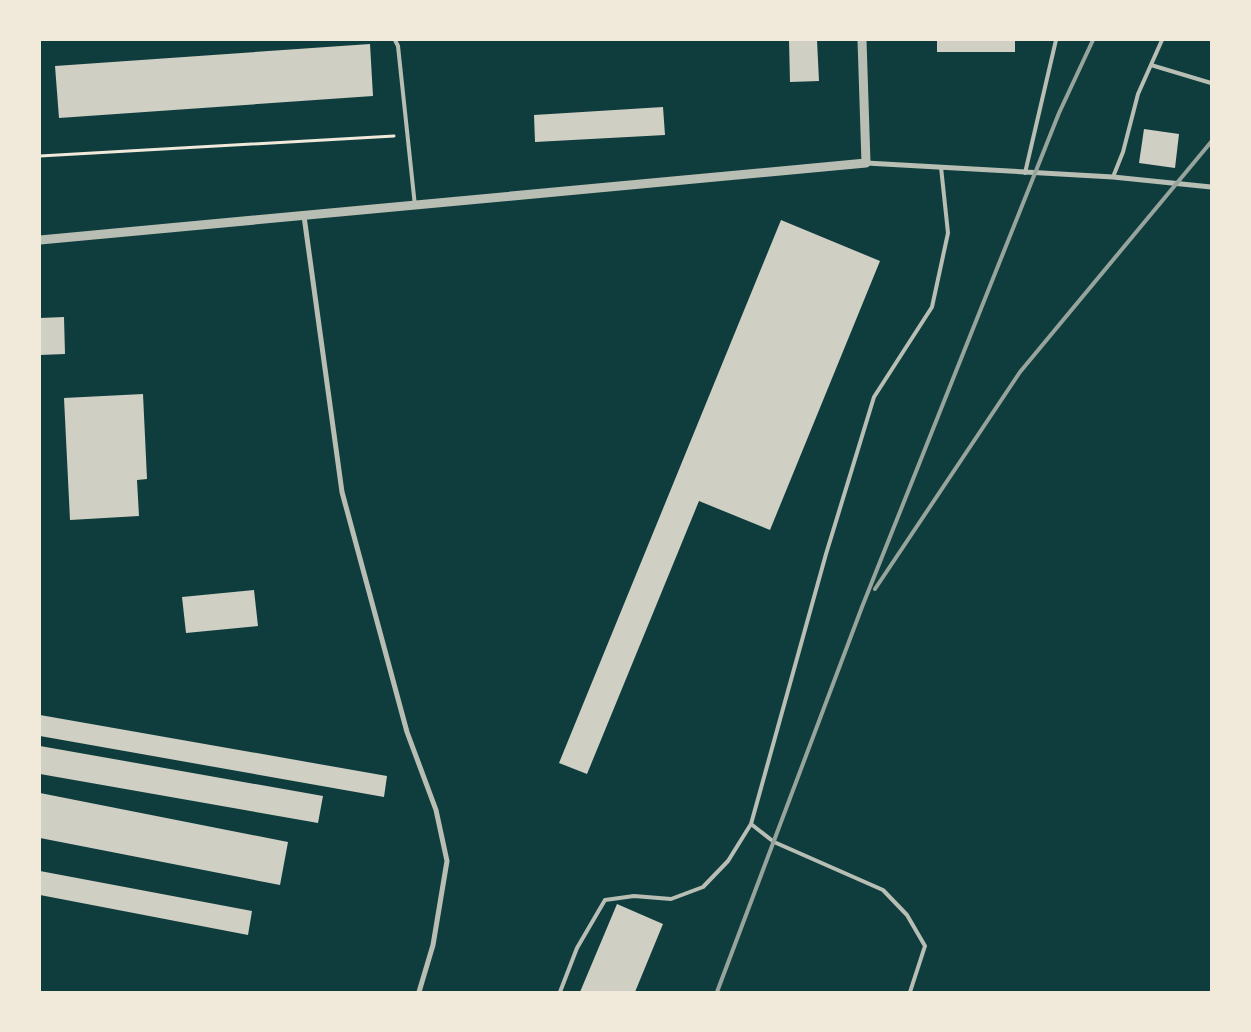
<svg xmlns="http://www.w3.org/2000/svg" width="1251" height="1032" font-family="Literata,serif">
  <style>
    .building { fill: #cfcfc3 }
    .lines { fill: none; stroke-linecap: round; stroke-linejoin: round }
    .path { stroke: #f1e9da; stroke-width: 3 }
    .service { stroke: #b8beb3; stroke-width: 4 }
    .minor { stroke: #b8beb3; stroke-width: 5 }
    .tertiary { stroke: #b8beb3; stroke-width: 9 }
    .rail { stroke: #97a49c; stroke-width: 4 }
  </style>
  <rect width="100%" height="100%" fill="#0f3d3e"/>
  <path class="building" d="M789 40H817L819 81 790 82Z
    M937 40H1015V52H937Z
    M370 44 373 96 59 118 55 66Z
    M663 107 665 135 535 142 534 115Z
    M1144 129 1179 134 1175 168 1139 163Z
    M781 220 880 261 770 530 699 501 587 774 559 763Z
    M64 317 65 354 40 355V318Z
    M143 394 147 479 137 480 139 516 70 520 64 398Z
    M254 590 258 626 186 633 182 597Z
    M40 715 387 776 384 797 40 736Z
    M40 746 323 796 318 823 40 774Z
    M40 793 288 842 280 885 40 838Z
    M40 871 252 911 248 935 40 895Z
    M617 904 663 924 635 992H580Z"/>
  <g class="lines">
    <path class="path" d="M40 156 394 136"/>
    <path class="service" d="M395 40 398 46 415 206
      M1151 65 1211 83
      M1025 173 1056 40
      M1113 177 1123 152 1138 94 1162 40
      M560 992 577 948 605 900 634 896 671 899 703 887 728 861 751 824
      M910 992 925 946 907 915 883 890 774 842 751 824 826 554 874 397 932 307 948 233 941 167"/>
    <path class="minor" d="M866 163 1113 177 1211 187
      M304 216 342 492 407 732 436 810 447 861 433 945 419 992"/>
    <path class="tertiary" d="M40 240 866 163 862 40"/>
    <path class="rail" d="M875 589 1020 372 1211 142
      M717 992 862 607 1059 113 1093 40"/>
  </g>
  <rect width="1251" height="1032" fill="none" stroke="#f1e9da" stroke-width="82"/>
</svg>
